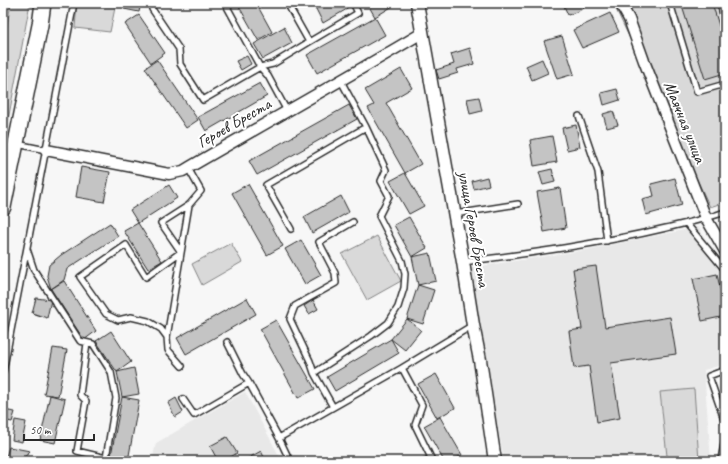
<svg xmlns="http://www.w3.org/2000/svg" width="728" height="464" font-family="Caveat,sans-serif">
  <style>
    .built { fill: #e8e8e8 }
    .green { fill: #d9d9d9; stroke: #828282 }
    .building { fill: #c4c4c4; stroke: #2b2b2b }
    .lines { fill: none; stroke-linecap: round; stroke-linejoin: round }
    .service-casing { stroke: #2b2b2b; stroke-width: 8 }
    .minor-casing { stroke: #2b2b2b; stroke-width: 13 }
    .tertiary-casing { stroke: #2b2b2b; stroke-width: 15 }
    .primary-casing { stroke: #2b2b2b; stroke-width: 18 }
    .service { stroke: #fff; stroke-width: 5 }
    .minor { stroke: #fff; stroke-width: 10 }
    .tertiary { stroke: #fff; stroke-width: 12 }
    .primary { stroke: #fff; stroke-width: 15 }
    .labels { text-anchor: middle; dominant-baseline: central; stroke-width: 4; stroke-linejoin: round; paint-order: stroke }
    .street-label { font-size: 17px; fill: #2b2b2b; stroke: #fff }
  </style>
  <rect width="100%" height="100%" fill="#f7f7f7"/>
  <filter id="ink" filterUnits="userSpaceOnUse"><feTurbulence type="fractalNoise" baseFrequency=".025" numOctaves="2"/><feDisplacementMap in="SourceGraphic" scale="8" xChannelSelector="R" yChannelSelector="G"/><feConvolveMatrix kernelMatrix="1 2 1 2 8 2 1 2 1" color-interpolation-filters="sRGB"/></filter>
  <g filter="url(#ink)">
    <path class="built" d="M699 227 725 280V364L704 370 711 461H504L469 268 585 250Z
      M245 392 282 461H152L156 443Z"/>
    <path class="green" d="M11 3H30L3 147V47Z
      M77 3H116L110 32 75 28Z
      M613 3H725V202L710 207Z
      M377 236 401 281 367 300 342 254Z
      M231 243 242 262 202 285 192 264Z
      M694 389 699 461H678L667 456 660 392Z"/>
    <path class="building" d="M125 3H141L139 12 124 9Z
      M237 3H256L272 32 258 40Z
      M313 3H344L347 9 323 23Z
      M367 3H391L393 6 375 17Z
      M571 3H589L579 11 568 15 564 6Z
      M681 3H712L725 45V73L705 79Z
      M610 13 619 32 582 48 573 30Z
      M139 15 165 53 151 63 125 24Z
      M375 17 385 35 317 73 307 55Z
      M284 27 292 43 263 59 254 44Z
      M562 36 574 74 557 79 544 41Z
      M470 48 474 64 457 69 458 73 439 79 436 70 454 64 451 54Z
      M247 56 251 64 241 70 236 61Z
      M542 59 548 73 532 80 526 66Z
      M157 60 198 120 186 128 145 68Z
      M401 69 412 88 386 103 421 164 405 173 368 108 374 105 365 90Z
      M260 83 267 96 206 131 198 117Z
      M617 89 620 100 604 105 601 93Z
      M479 97 482 111 470 114 467 99Z
      M349 105 357 119 257 175 249 161Z
      M613 111 618 125 607 128 603 114Z
      M576 125 580 147 567 150 562 128Z
      M552 136 557 162 534 166 530 140Z
      M81 167 110 172 104 202 76 197Z
      M552 169 555 182 543 185 539 172Z
      M405 173 424 206 409 214 390 181Z
      M487 177 489 185 474 189 472 181Z
      M675 178 682 205 646 215 642 199 654 196 651 184Z
      M248 184 283 246 267 255 232 193Z
      M169 185 177 198 138 223 162 261 148 269 124 231 138 223 130 210Z
      M560 188 566 228 544 232 537 192Z
      M341 196 349 212 312 233 304 217Z
      M409 217 427 248 412 257 394 225Z
      M110 223 118 236 67 269 64 280 51 289 47 276 49 265 61 255Z
      M301 240 321 275 305 284 285 249Z
      M430 253 436 281 418 285 412 257Z
      M596 266 605 327 670 317 676 354 611 363 620 418 597 422 589 366 574 368 569 331 582 329 573 269Z
      M717 274 725 311V316L702 321 693 279Z
      M64 281 96 331 84 340 51 289Z
      M418 285 434 290 423 324 407 319Z
      M36 298 51 300 47 318 32 313Z
      M247 298 256 314 186 354 177 338Z
      M313 300 318 309 309 314 304 306Z
      M407 319 421 330 405 350 391 339Z
      M276 320 315 389 298 398 260 329Z
      M111 331 131 362 117 372 96 341Z
      M391 339 399 353 335 391 327 377Z
      M53 348 67 350 58 396 44 394Z
      M134 368 139 394 122 397 117 372Z
      M436 374 455 408 437 418 418 384Z
      M50 395 65 399 55 443 40 440Z
      M122 397 139 400 128 461H110Z
      M176 398 183 412 175 417 168 403Z
      M3 410 15 412 12 422 3 420Z
      M440 417 462 455 451 461H444L424 426Z
      M15 420 26 422 22 442 12 440Z
      M227 437 237 453 229 458 231 461H218L210 446Z
      M9 447 30 451 22 460 6 457Z
      M261 451 266 461H246L245 460Z"/>
    <g class="lines">
      <g class="service-casing">
        <path id="service" d="M153 3 152 9 179 49 180 64 203 100 260 67 273 64 309 42 287 3
          M225 3 260 67 268 76 287 111
          M670 3 697 92 725 84
          M720 3 725 22
          M3 5V3
          M623 7 636 3
          M309 42 358 13 353 3
          M579 116 598 172 607 241
          M17 144 46 150
          M455 214 518 204
          M686 223 725 270
          M291 229 266 185 366 127
          M27 249 34 270 80 341 93 344 111 372 116 398 106 458 77 451 86 401 80 395 87 343
          M464 262C532 253 599 244 666 228 686 223 706 219 725 212
          M167 337 161 329 148 321 131 317 118 320 106 314 80 277 126 245 146 277 181 252 161 223 189 205 201 191 188 168
          M227 342 243 374 249 383 279 438
          M182 366 168 350 167 337 189 205
          M725 370 709 376 725 422
          M3 372 74 3
          M314 373 310 361 290 319 295 306 336 283 335 273 319 242 353 222
          M183 399 194 415 249 383
          M333 407 314 373 371 336 388 323 398 307 404 288 405 274 402 261 379 216 389 196 381 181 386 170 366 127 341 81
          M721 459 725 439
          M290 461 279 438 402 368
          M425 461 431 458 415 425 422 405 402 368 473 325"/>
      </g>
      <g class="minor-casing">
        <path id="minor" d="M620 3 629 19 644 61 706 218 725 251
          M46 150 169 174 183 171C262 125 343 80 422 33"/>
      </g>
      <g class="tertiary-casing">
        <path id="tertiary" d="M417 3 463 262 473 325 480 360 495 461"/>
      </g>
      <g class="primary-casing">
        <path id="primary" d="M3 207 40 25 43 3"/>
      </g>
      <use href="#service" class="service"/>
      <use href="#minor" class="minor"/>
      <use href="#tertiary" class="tertiary"/>
      <use href="#primary" class="primary"/>
    </g>
  </g>
  <g class="labels">
    <g class="street-label">
      <text transform="translate(685 122) rotate(68)">Маячная улица</text>
      <text transform="translate(234 123) rotate(-30)">Героев Бреста</text>
      <text transform="translate(474 229) rotate(80)">улица Героев Бреста</text>
    </g>
  </g>
  <rect width="728" height="464" fill="none" stroke="#fff" stroke-width="16"/>
  <rect x="8" y="8" width="712" height="448" fill="none" stroke="#2b2b2b" stroke-width="1.5" filter="url(#ink)"/>
  <path d="M24 434v6h70v-6" fill="none" stroke="#2b2b2b" stroke-width="2"/>
  <text x="30" y="434" font-size="12" fill="#2b2b2b" stroke="#ffffff" stroke-width="3" paint-order="stroke">50 m</text>
</svg>
